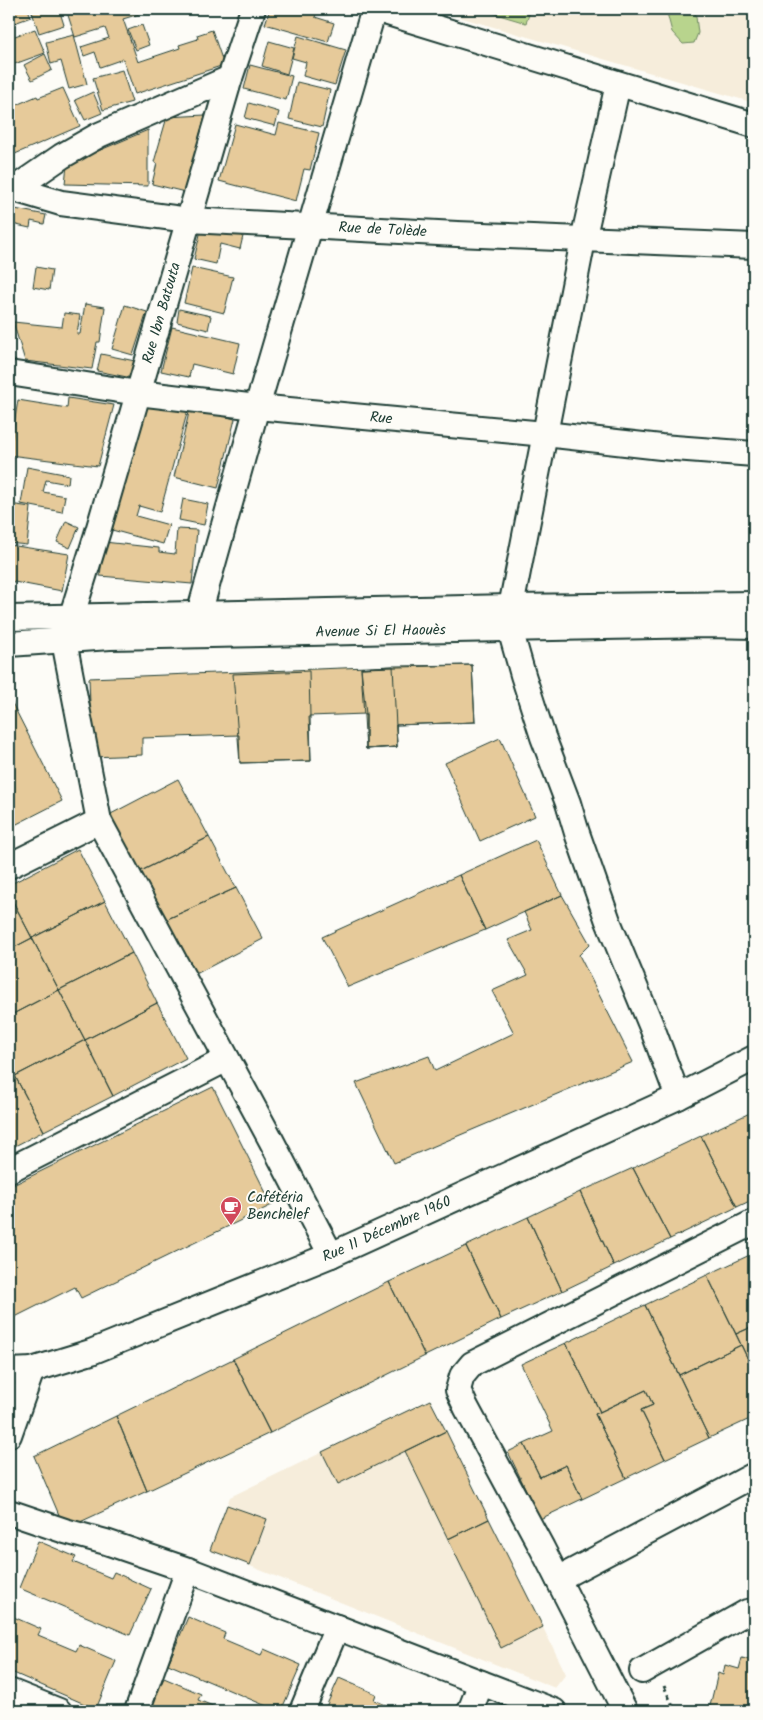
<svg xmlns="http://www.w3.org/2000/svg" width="763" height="1720" font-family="Kalam,sans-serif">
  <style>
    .built { fill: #f6eddb }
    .green { fill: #b8d48d; stroke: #6c8860 }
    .building { fill: #e6ca9a; stroke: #1f3d34 }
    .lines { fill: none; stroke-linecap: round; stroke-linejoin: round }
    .street-casing { stroke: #1f3d34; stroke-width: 28 }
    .path { stroke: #1f3d34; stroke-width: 3; stroke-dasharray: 5 4; stroke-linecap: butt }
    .street { stroke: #fdfcf7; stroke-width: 24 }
    .labels { text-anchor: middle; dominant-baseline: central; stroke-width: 4; stroke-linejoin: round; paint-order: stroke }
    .street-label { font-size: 15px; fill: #1f3d34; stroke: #fdfcf7 }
    .poi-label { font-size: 15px; fill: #1f3d34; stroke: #fdfcf7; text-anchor: start }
  </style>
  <rect width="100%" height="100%" fill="#fdfcf7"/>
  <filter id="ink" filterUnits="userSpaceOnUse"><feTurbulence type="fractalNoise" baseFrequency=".02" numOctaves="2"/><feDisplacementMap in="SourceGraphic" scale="10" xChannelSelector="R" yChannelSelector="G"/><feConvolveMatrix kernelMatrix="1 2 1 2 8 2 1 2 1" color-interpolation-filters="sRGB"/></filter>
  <g filter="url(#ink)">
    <path class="built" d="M430 9H754V103L435 10Z
      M430 1400 566 1674 555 1688 210 1550 230 1497Z"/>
    <path class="green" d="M479 9H531L526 23Z
      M666 9H695L698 33 694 43 683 44 672 32Z"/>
    <path class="building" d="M9 9H28L31 17 9 25Z
      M31 9H59L64 25 39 33Z
      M66 9H83L84 13 97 9H155L123 19 138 62 180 48 179 45 198 39 197 35 212 30 224 65 135 94 123 59 100 67 95 52 84 56 81 47 109 38 105 28 75 37Z
      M270 9H318L315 17 334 23 328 42 265 24Z
      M341 9H356L354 13Z
      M142 25 149 45 136 50 128 30Z
      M35 29 45 53 9 66V38Z
      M74 35 87 84 69 89 61 61 51 64 46 42Z
      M298 36 346 50 335 85 303 76 306 62 292 58Z
      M269 41 294 48 287 74 262 66Z
      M45 54 52 70 32 80 24 65Z
      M250 65 292 76 286 100 244 89Z
      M122 70 132 102 103 110 93 78Z
      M297 82 330 90 322 127 289 119Z
      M63 88 80 126 15 154 9 138V108L37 96 38 98Z
      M9 91 14 104 9 106Z
      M93 92 102 113 85 120 75 100Z
      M249 103 279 112 275 126 245 118Z
      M205 115 185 192 152 184 157 163 154 162 167 117Z
      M279 123 319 133 310 170 304 169 296 201 219 181 235 124 276 135Z
      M148 130V186L65 184 67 164Z
      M15 209 46 215 44 224 31 221 30 228 12 224Z
      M203 222 244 232 240 249 220 244 216 264 194 259Z
      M9 237 13 244 9 247Z
      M36 267 52 270 49 290 33 287Z
      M192 268 233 277 224 313 184 303Z
      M85 304 105 307 100 342H97L92 369 25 361 13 322 62 327 64 313 80 315 77 334H80Z
      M125 305 147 312 133 355 112 349Z
      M179 309 211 316 208 330 177 322Z
      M172 327 240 343 233 374 192 364 189 377 161 371Z
      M101 354 135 361 132 378 97 371Z
      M68 398 114 405 98 466 9 455 18 400 67 408Z
      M148 400 189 406 160 512 139 506 136 516 169 525 163 544 112 530Z
      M190 408 235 419 218 488 174 477Z
      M27 467 69 475 68 484 46 480 43 492 65 496 62 512 21 504Z
      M183 499 208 504 204 525 179 520Z
      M9 504 31 507 27 545 9 543Z
      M66 521 79 527 70 548 57 542Z
      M177 529 197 530 192 584 100 576 104 542 159 548V552L175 554Z
      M9 545 69 554 62 591 9 581Z
      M472 665 475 722 396 725 397 747 366 749V714L309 716 311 761 240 763 239 735 142 738V755L92 757 89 678 393 666Z
      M472 665 475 722 396 725 397 747 366 749V714L361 668Z
      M393 666 397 747 366 749 361 668Z
      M309 671 311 761 240 763 233 674Z
      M9 697 62 801 9 828Z
      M500 738 535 816 480 841 445 763Z
      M178 779 209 837 137 873 107 816Z
      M209 837 236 888 163 921 137 873Z
      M536 840 562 895 485 930 459 875Z
      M78 849 105 901 32 938 9 894V885Z
      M459 875 485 930 348 987 322 937Z
      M236 888 263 939 192 976 163 921Z
      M9 894 32 938 9 950Z
      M562 895 590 944 579 955 633 1062 394 1163 356 1083 429 1056 435 1071 514 1033 492 991 528 975 508 940 532 930 524 912Z
      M105 901 132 953 59 990 32 938Z
      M32 938 59 990 9 1016V950Z
      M132 953 157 1003 85 1040 59 990Z
      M59 990 85 1040 15 1076 9 1063V1016Z
      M157 1003 186 1058 113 1096 85 1040Z
      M85 1040 113 1096 44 1131 15 1076Z
      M9 1063 15 1076 9 1079Z
      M15 1076 44 1131 9 1149V1079Z
      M213 1087 272 1205 81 1298 75 1287 9 1320V1187Z
      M754 1111V1199L737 1207 701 1136Z
      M701 1136 737 1207 670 1239 633 1168Z
      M633 1168 670 1239 614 1266 580 1192Z
      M580 1192 614 1266 562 1291 528 1217Z
      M528 1217 562 1291 501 1319 466 1246Z
      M466 1246 501 1319 425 1356 389 1282Z
      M754 1253V1326L736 1334 707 1275Z
      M707 1275 741 1345 679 1375 645 1305Z
      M389 1282 425 1356 270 1433 233 1359Z
      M645 1305 709 1438 665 1459 641 1410 653 1405 646 1390 600 1412 566 1343Z
      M754 1326V1372L736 1334Z
      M566 1343 600 1412 595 1414 626 1478 582 1499 566 1465 540 1477 524 1444 553 1431 521 1364Z
      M741 1345 754 1372V1417L709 1438 679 1375Z
      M233 1359 270 1433 147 1491 116 1416Z
      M646 1390 653 1405 641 1410 665 1459 626 1478 595 1414Z
      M430 1400 446 1431 338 1484 322 1452Z
      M116 1416 147 1491 65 1529 34 1456Z
      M446 1431 489 1519 448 1539 405 1451Z
      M524 1444 540 1477 566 1465 582 1499 540 1519 508 1452Z
      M227 1505 267 1519 250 1565 210 1550Z
      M489 1519 543 1627 501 1648 448 1539Z
      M38 1541 76 1557 73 1562 111 1578 114 1572 151 1589 130 1635 19 1588Z
      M9 1615 41 1629 38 1635 76 1651 79 1645 116 1661 96 1709 9 1671Z
      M188 1617 225 1633 223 1639 261 1655 264 1649 301 1665 281 1711H278L168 1664Z
      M742 1658 754 1661V1697L751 1711H712L709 1710 718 1673 723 1675 725 1665 739 1669Z
      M164 1678 201 1694 198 1700 225 1711H149Z
      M339 1678 376 1694 374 1700 400 1711H324Z"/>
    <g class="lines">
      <g class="street-casing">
        <g id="street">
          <path d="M253 9 230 78 98 531 64 641 99 821 271 1140 331 1255"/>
          <path d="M375 9 754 125"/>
          <path d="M618 84 583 240 511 607 510 629 523 675 543 737 568 803 577 833 608 921 653 1030 678 1097"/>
          <path id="s1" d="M14 189 61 203 189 220 457 234 754 246"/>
          <path d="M9 191 14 189 62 156 99 135 230 78"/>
          <path id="s2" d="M9 373 138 393 257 407 545 434 661 447 754 454"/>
          <path d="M199 614 257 407 374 9"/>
          <path d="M9 618 511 607 754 604"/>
          <path id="s3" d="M9 644 110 637 707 625 754 626"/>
          <path d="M9 866 99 821"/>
          <path d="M9 1170 227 1059"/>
          <path id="s4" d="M9 1371 32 1370 91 1352 331 1255 678 1097 754 1058"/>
          <path d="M9 1435 32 1370"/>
          <path d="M9 1512 65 1531 106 1542 188 1570 554 1711"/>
          <path d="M558 1579 754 1475"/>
          <path d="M642 1671 747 1612 754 1611"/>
          <path d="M9 1691 59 1711"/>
          <path d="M137 1711 188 1570"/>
          <path d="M302 1711 337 1627"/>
          <path d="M470 1711 481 1683"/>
          <path d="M625 1711 542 1548 466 1407 458 1390 462 1376 472 1364 754 1222"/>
        </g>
      </g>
      <path class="path" d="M664 1686 675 1711"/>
      <use href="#street" class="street"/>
    </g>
  </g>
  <defs>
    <g id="cafe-pin" transform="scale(1.125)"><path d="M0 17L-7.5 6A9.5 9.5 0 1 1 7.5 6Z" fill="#d1495b" stroke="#fdfcf7"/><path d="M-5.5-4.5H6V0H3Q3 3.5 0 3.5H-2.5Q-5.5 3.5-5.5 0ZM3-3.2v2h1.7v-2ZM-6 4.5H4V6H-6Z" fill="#fff"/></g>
  </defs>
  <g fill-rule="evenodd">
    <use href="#cafe-pin" x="231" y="1207"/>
  </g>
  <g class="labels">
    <g class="street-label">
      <text stroke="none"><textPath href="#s1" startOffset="372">Rue de Tolède</textPath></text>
      <text transform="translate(162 313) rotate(-74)">Rue Ibn Batouta</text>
      <text stroke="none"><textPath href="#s2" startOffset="375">Rue</textPath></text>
      <text stroke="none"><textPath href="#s3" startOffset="372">Avenue Si El Haouès</textPath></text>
      <text stroke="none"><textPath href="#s4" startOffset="405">Rue 11 Décembre 1960</textPath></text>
    </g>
    <g class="poi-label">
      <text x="247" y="1198">Cafétéria<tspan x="247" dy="17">Benchelef</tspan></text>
    </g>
  </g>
  <rect width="763" height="1720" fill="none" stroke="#fdfcf7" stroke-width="30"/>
  <rect x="15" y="15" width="733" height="1690" fill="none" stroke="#1f3d34" stroke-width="2" filter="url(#ink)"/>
</svg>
